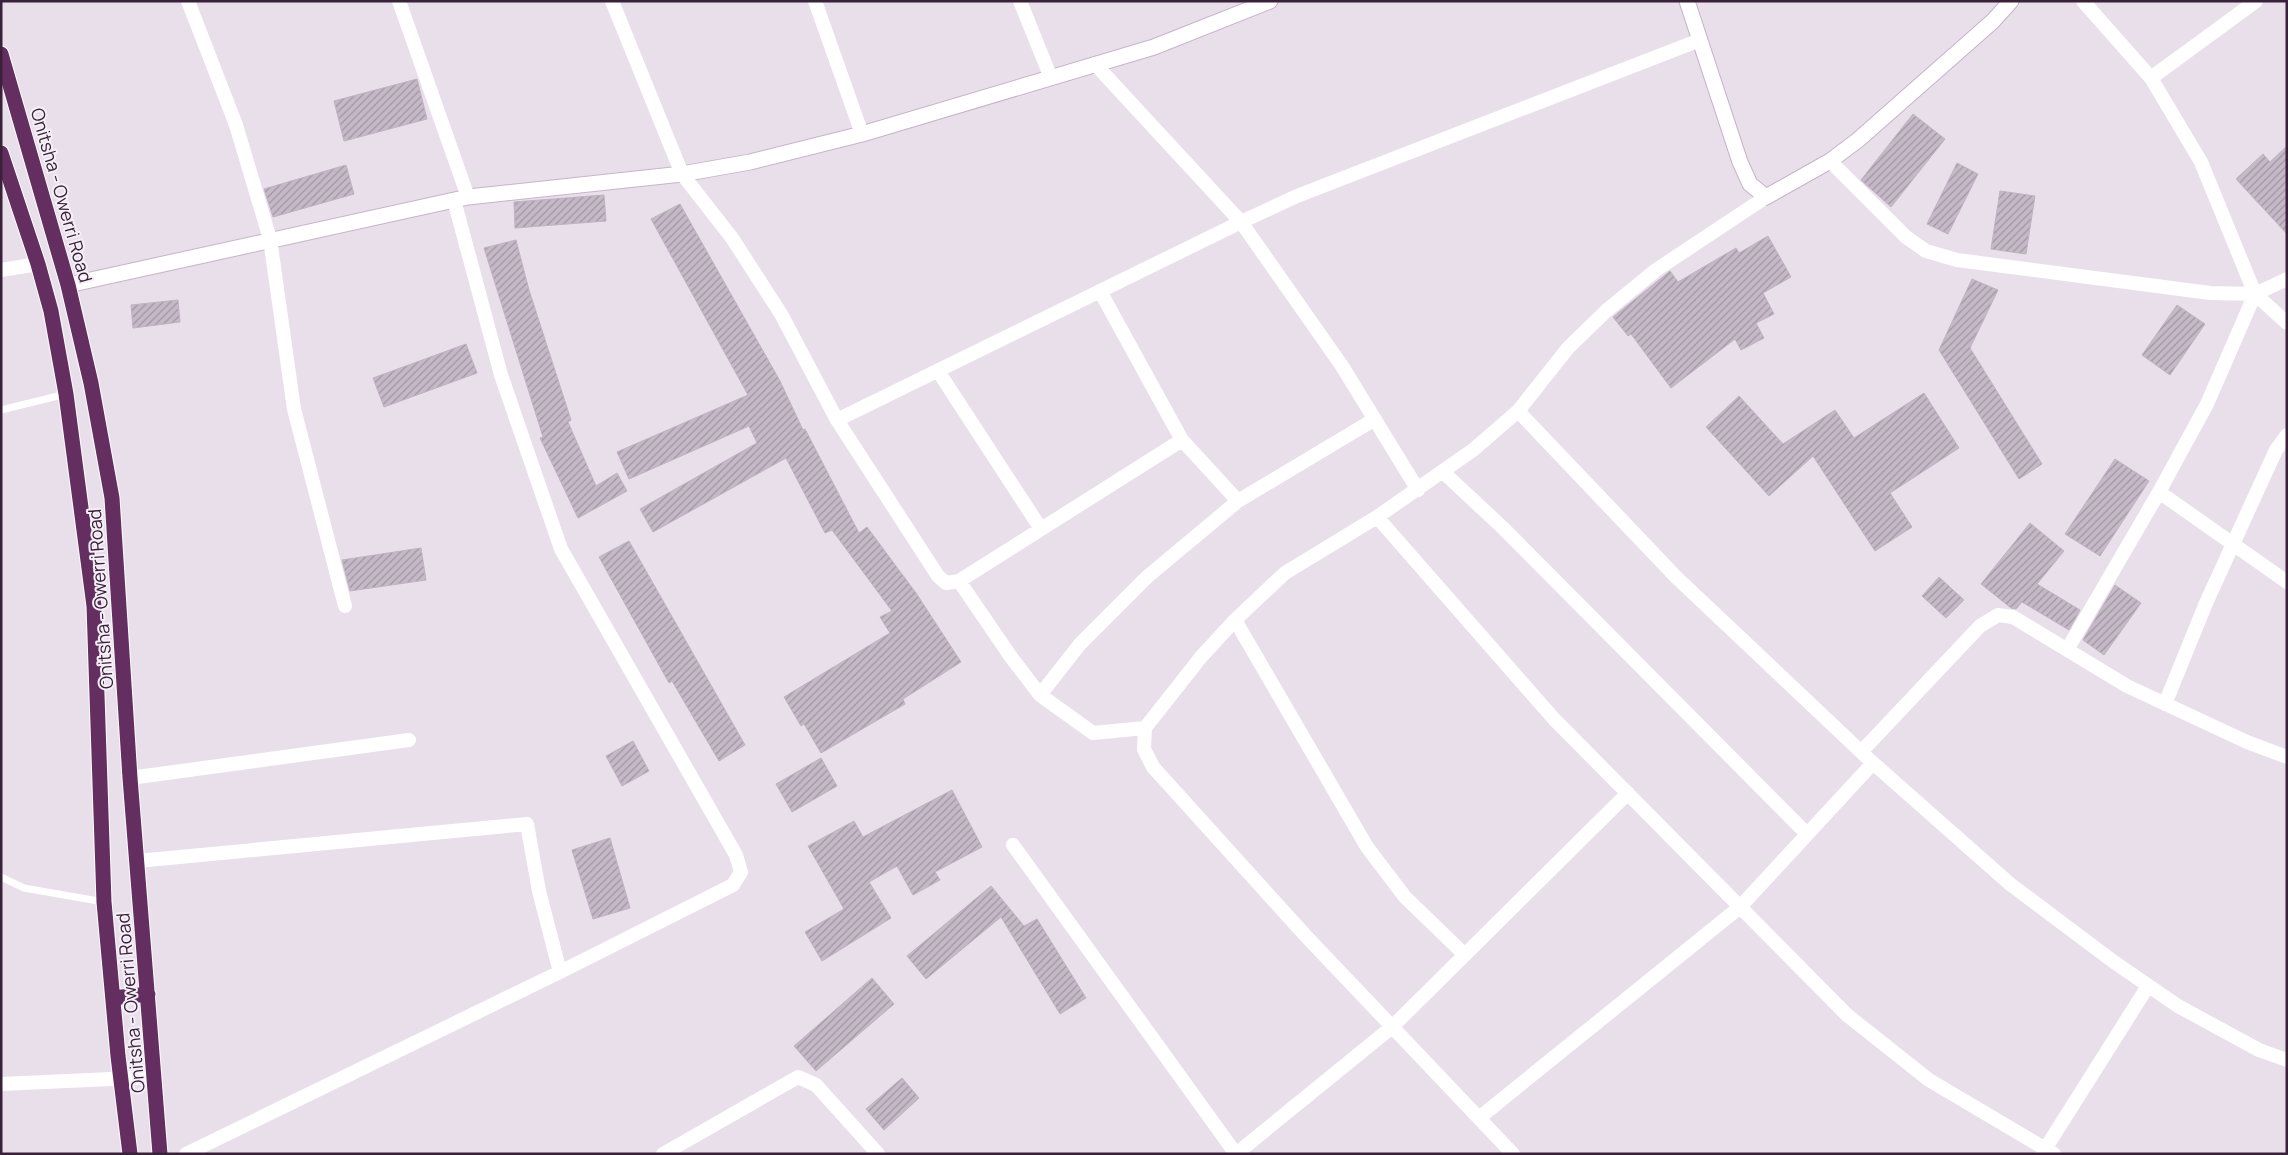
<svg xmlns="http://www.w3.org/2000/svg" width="2288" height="1155" font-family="Manrope,sans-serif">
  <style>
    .building { fill: url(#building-hatch); stroke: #c1b2c3 }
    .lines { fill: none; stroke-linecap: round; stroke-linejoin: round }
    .secondary-casing { stroke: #c7b3c9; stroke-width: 17 }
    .highway-casing { stroke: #fff; stroke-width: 17 }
    .lane { stroke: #fff; stroke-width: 7 }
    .street { stroke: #fff; stroke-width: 14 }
    .secondary { stroke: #fff; stroke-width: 15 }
    .highway { stroke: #642e61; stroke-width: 15 }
    .labels { text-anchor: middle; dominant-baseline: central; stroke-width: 4; stroke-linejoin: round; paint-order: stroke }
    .street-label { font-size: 18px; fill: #392139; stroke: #f5eff7 }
  </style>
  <defs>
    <pattern id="building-hatch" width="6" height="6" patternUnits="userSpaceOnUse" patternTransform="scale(1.25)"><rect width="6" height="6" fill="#c5b8c7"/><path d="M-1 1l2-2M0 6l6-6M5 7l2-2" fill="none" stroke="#a195a3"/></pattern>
  </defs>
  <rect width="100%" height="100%" fill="#e8dfea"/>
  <path class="building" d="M417 79 427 119 344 141 334 101Z
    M1913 114 1945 139 1891 207 1861 180Z
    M2287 146V234L2236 179 2263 154 2270 162Z
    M1957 163 1978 174 1948 234 1927 224Z
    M346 165 354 194 273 217 264 189Z
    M2000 191 2035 196 2026 254 1991 249Z
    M604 195 606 221 515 228 514 202Z
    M680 204 780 381 803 430 805 429 859 533 867 527 916 593 961 662 903 699 905 704 821 753 804 724 801 726 784 697 890 633 880 617 892 611 832 530 825 533 786 458 653 532 640 509 757 443 749 426 629 479 617 452 748 395 651 219Z
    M1768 236 1791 277 1763 293 1774 314 1756 323 1764 338 1741 350 1735 339 1671 388 1631 334 1628 336 1613 317 1670 271 1678 282 1736 248 1739 253Z
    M516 240 529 290 571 420 568 422 596 486 617 473 627 491 578 518 540 438 543 437 484 248Z
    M1972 279 1998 290 1970 348 2042 464 2019 479 1939 350Z
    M178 300 180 322 133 328 131 305Z
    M2177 305 2205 324 2170 375 2142 355Z
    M466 344 477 373 384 407 373 378Z
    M1924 393 1959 448 1890 493 1912 527 1875 551 1813 456 1769 496 1706 427 1739 396 1783 444 1835 410 1854 438Z
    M2115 459 2149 481 2100 556 2065 534Z
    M2030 523 2064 551 2037 584 2080 610 2069 630 2022 602 2016 609 2011 608 1981 584Z
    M629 541 745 745 719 761 672 681 669 683 599 557Z
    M421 548 426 580 350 591 342 560Z
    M1939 577 1964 600 1946 618 1922 596Z
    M2115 585 2141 603 2104 655 2083 640Z
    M633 741 649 771 622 786 606 756Z
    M821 758 837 786 792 812 776 784Z
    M952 790 982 847 935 872 940 880 913 895 897 866 869 882 891 918 822 961 805 932 844 909 808 846 854 821 863 837Z
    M610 838 630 908 593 919 572 850Z
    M991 886 1024 926 1037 919 1086 998 1060 1014 1001 917 926 979 907 956Z
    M872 978 894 1004 816 1071 794 1046Z
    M902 1078 919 1098 884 1130 866 1109Z"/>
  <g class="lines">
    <g class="secondary-casing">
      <path id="secondary" d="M1687 1 1740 162 1750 184 1766 197 1830 161 1858 140 1993 21 2011 1
        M68 285 468 197 682 174 750 162 862 134 1154 47 1270 1"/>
    </g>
    <g class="highway-casing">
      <path id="highway" d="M1 54 68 285 91 383 112 498 130 778 160 1154
        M1 153 38 264 51 311 66 394 94 606 104 902 118 1056 130 1154
        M113 998 148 994"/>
    </g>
    <path class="lane" d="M1 410 66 394
      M1 877 24 888 104 902"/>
    <path class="street" d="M188 1 236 125 270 239 294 409 345 606
      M399 1 468 197
      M612 1 682 174 732 238 781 314 837 420 938 576 946 583 959 581 1182 440
      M815 1 862 134
      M1020 1 1051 78
      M2083 1 2151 78 2201 162 2255 294 2287 323
      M2151 78 2256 1
      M1830 161 1906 237 1926 251 1957 260 2210 293 2255 294 2287 279
      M1 270 38 264
      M1100 291 1182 440 1238 501
      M938 371 1041 529
      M1518 411 1676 577 1873 763 2010 884 2114 962 2178 1006 2259 1050 2287 1060
      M837 420 1241 222 1095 64
      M1443 472 1502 527 1807 834
      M1418 490 1342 366 1241 222 1297 196 1700 40
      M2159 492 2287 582
      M1377 517 1554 719 1847 1015 1929 1080 2054 1154
      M959 581 1011 657 1040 695 1093 733 1145 728
      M1235 620 1367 847 1405 897 1465 955
      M2067 650 2159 492 2207 404 2255 294
      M1040 695 1080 644 1147 577 1238 501 1375 419
      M2165 704 2206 603 2276 450 2287 435
      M1861 752 1980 626 1998 615 2013 617 2127 686 2247 742 2287 757
      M130 778 409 740
      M1013 845 1236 1154 1392 1027 1628 793
      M137 861 527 824 539 891 560 972
      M1 1084 155 1077
      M1479 1118 1740 907 1873 763
      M186 1154 560 972 733 885 741 872 736 855 561 549 501 375 454 200
      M663 1154 798 1077 816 1085 878 1154
      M1513 1154 1304 934 1153 767 1144 749 1145 728 1201 657 1235 620 1285 573 1377 517 1473 450 1518 411 1568 348 1606 311 1656 270 1766 197
      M2042 1154 2148 986"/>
    <use href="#secondary" class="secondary"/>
    <use href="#highway" class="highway"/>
  </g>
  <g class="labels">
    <g class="street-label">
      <text transform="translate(62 195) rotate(74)">Onitsha - Owerri Road</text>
      <text transform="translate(100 599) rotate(-94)">Onitsha - Owerri Road</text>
      <text transform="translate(130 1003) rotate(-95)">Onitsha - Owerri Road</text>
    </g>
  </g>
  <rect width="2288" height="1155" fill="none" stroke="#392139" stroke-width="5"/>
</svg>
